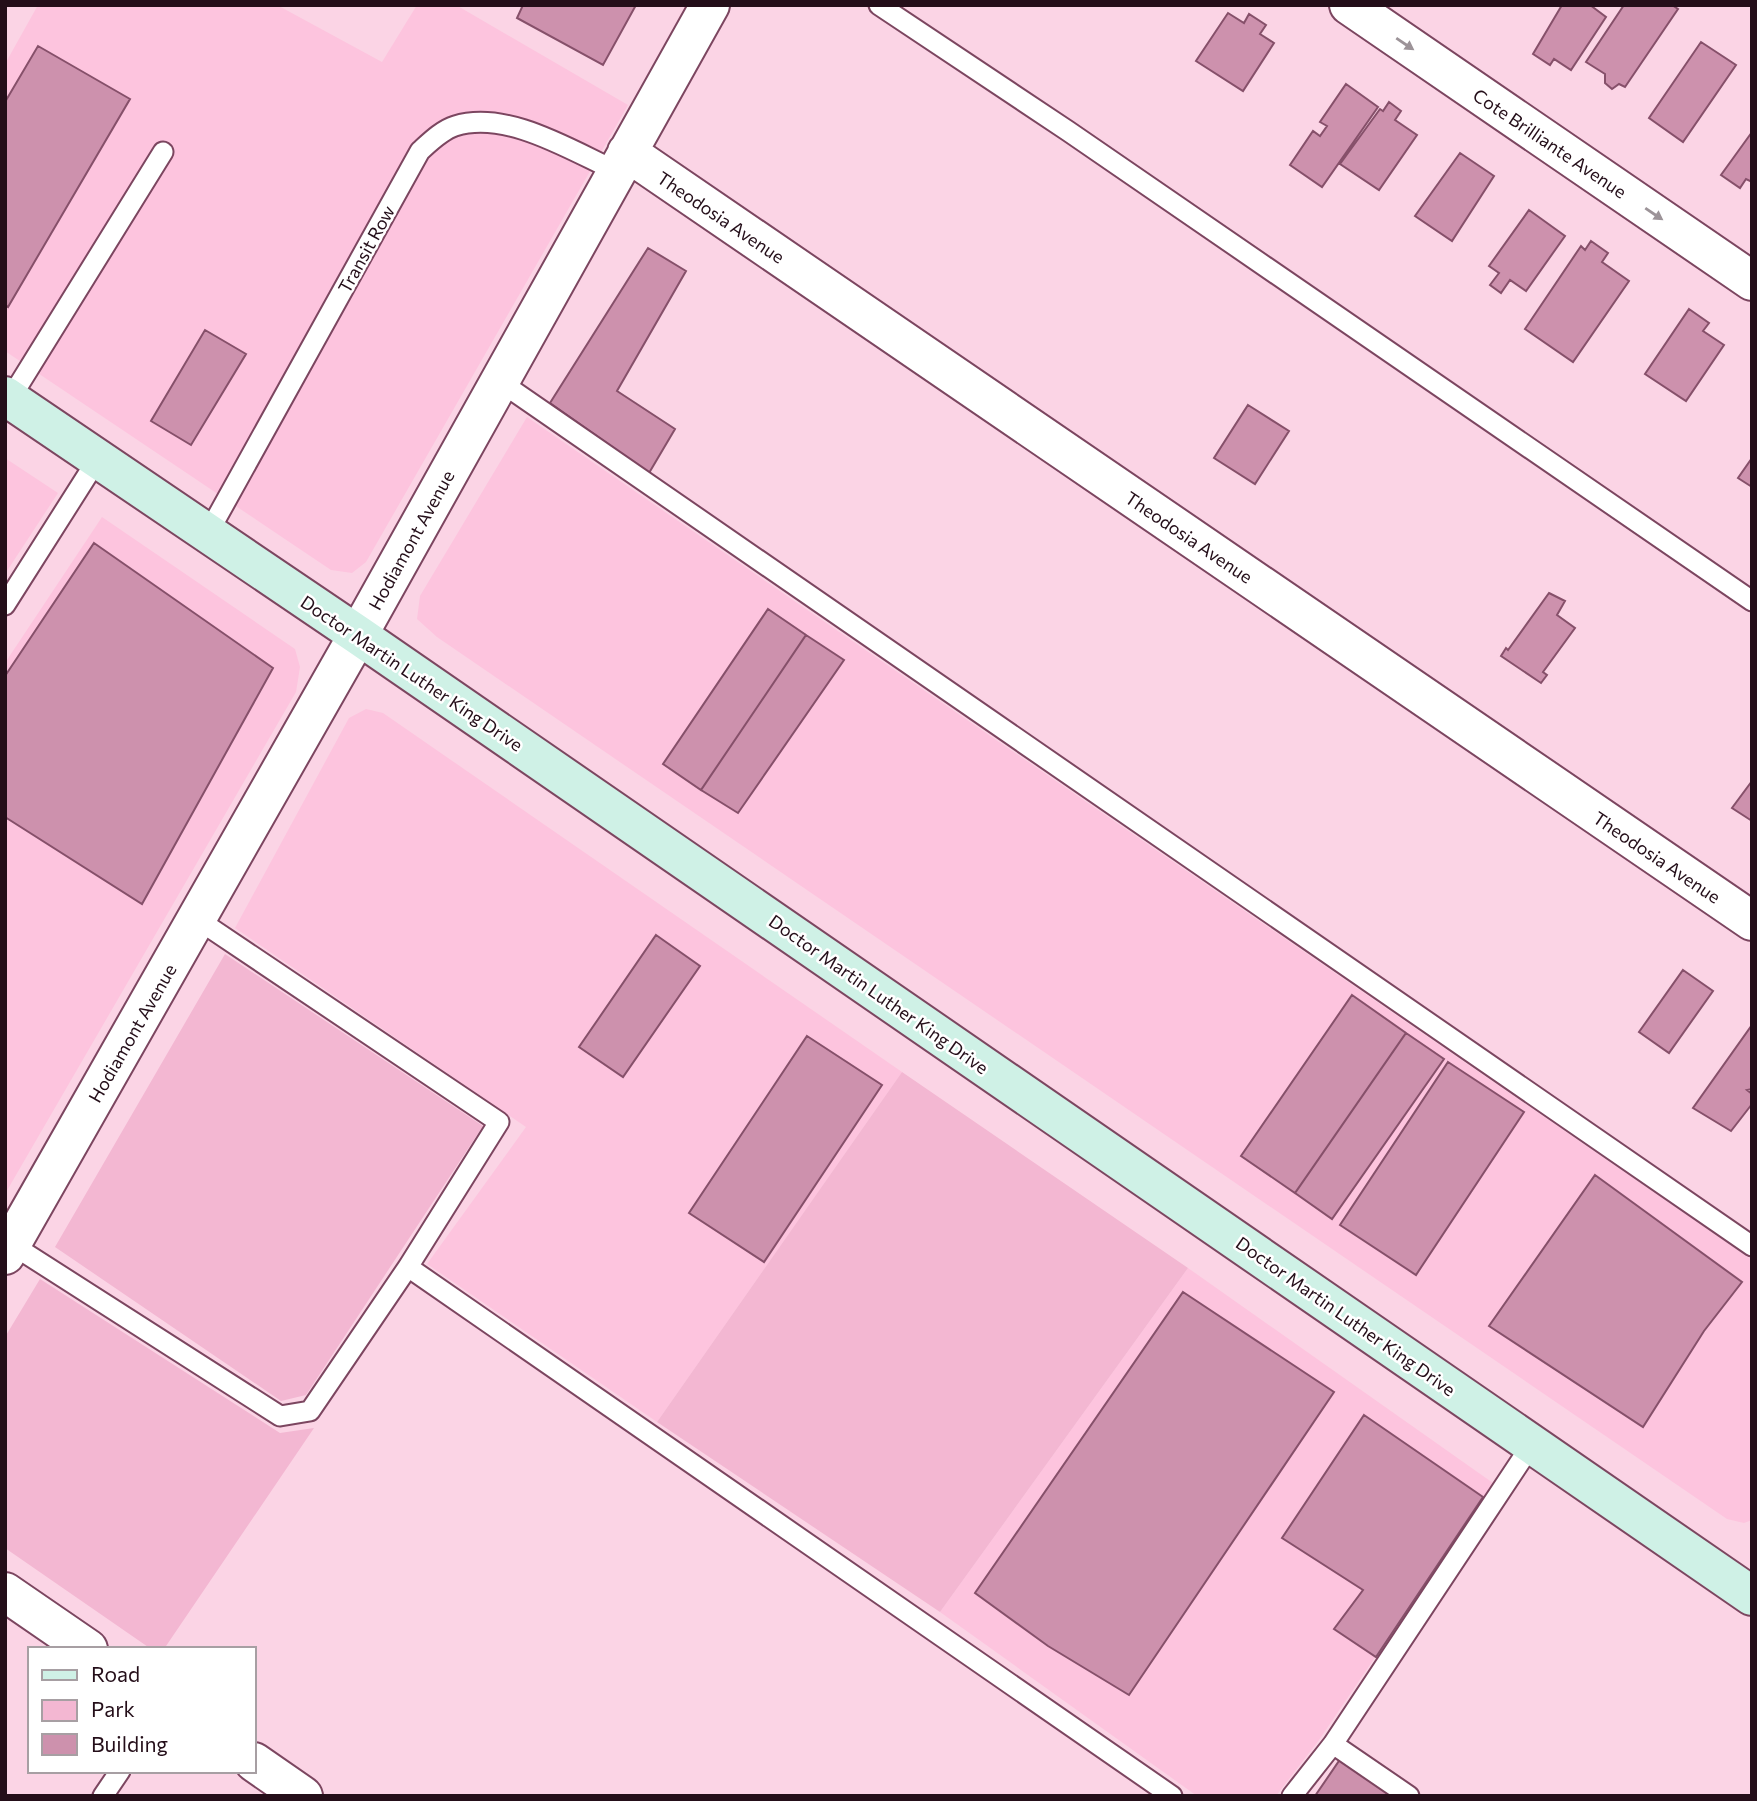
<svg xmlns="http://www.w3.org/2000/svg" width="1757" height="1801" font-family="Commissioner,sans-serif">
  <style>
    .built { fill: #fdc4de }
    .green { fill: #f3b7d2 }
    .building { fill: #cd91ad; stroke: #86506a; stroke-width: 2 }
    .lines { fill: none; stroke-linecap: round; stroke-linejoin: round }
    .lane-casing { stroke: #7c4660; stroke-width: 23 }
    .street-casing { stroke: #7c4660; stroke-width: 42 }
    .secondary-casing { stroke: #7c4660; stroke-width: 42 }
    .lane { stroke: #fff; stroke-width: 19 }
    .street { stroke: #fff; stroke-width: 38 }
    .secondary { stroke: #cff1e6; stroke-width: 38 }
    .oneway { fill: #9c9398 }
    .labels { text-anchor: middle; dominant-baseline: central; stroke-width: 5; stroke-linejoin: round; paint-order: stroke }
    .street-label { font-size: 18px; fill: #240e19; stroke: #fff }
  </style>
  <rect width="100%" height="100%" fill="#fbd4e5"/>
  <path class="built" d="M38 5H277L382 62 417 5H456L628 105 366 562 352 573 331 570 5 351V64Z
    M527 417 1752 1260V1520L1744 1523 1727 1519 437 637 417 619 420 596Z
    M5 458 58 493 5 574Z
    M102 517 295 649 300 667 296 692 5 1194V663Z
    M366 709 383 713 902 1072 657 1422 427 1264 526 1127 235 928 349 718Z
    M1188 1268 1493 1483 1319 1740 1276 1796H1197L940 1612Z"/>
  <path class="green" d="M225 954 483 1126 306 1395 281 1401 55 1247Z
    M902 1072 1188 1268 940 1612 657 1422Z
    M40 1279 280 1433 314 1428 164 1649H151L5 1548V1337Z"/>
  <path class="building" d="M523 5H636L603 65 517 18Z
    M1562 5H1590L1606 17 1571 70 1554 59 1550 65 1533 54Z
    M1624 5H1672L1678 9 1625 87 1619 84 1612 89 1605 83V74L1586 62Z
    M1228 13 1244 23 1249 14 1266 25 1260 34 1274 43 1243 91 1196 61Z
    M1701 42 1736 65 1683 142 1649 118Z
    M38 46 130 99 8 307 5 305V102Z
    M1346 84 1378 107 1322 187 1290 165 1313 131 1320 136 1327 126 1320 122Z
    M1389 102 1401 111 1395 120 1417 135 1379 190 1340 164 1380 109 1383 111Z
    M1752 132V182L1746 179 1740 188 1721 175Z
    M1460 153 1494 176 1452 241 1415 216Z
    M1529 210 1565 236 1526 291 1510 280 1501 293 1490 285 1499 273 1489 266Z
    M1591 241 1608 253 1602 262 1629 281 1573 362 1525 329 1581 246 1585 250Z
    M648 248 686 271 617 391 675 429 649 473 550 403Z
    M1689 309 1709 323 1703 331 1724 345 1686 401 1645 374Z
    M205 330 246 354 191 445 151 421Z
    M1248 405 1289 431 1255 484 1214 458Z
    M1752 458V487L1738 478Z
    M94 543 273 668 142 904 5 817V676Z
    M1549 593 1565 601 1557 615 1575 628 1543 672 1547 675 1541 683 1501 656 1506 648 1508 650Z
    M768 609 806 635 701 790 663 764Z
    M806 635 844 660 738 813 701 790Z
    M1752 781V821L1732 808Z
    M656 935 700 966 623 1077 579 1047Z
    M1683 970 1713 991 1669 1053 1639 1032Z
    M1352 995 1406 1033 1295 1193 1241 1156Z
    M1752 1025V1089L1747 1090 1752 1094V1104L1731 1131 1693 1108Z
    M1406 1033 1444 1059 1332 1219 1295 1193Z
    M807 1036 882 1085 764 1262 689 1213Z
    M1448 1062 1524 1112 1416 1275 1340 1225Z
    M1595 1175 1742 1282 1704 1331 1643 1427 1489 1326Z
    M1183 1292 1334 1392 1129 1695 1048 1646 975 1593Z
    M1364 1415 1483 1497 1376 1657 1334 1629 1363 1590 1282 1538Z
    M1341 1758 1398 1796H1315Z"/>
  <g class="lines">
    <g class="lane-casing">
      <path id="lane" d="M879 5 1068 131 1752 601
        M499 381 1752 1246
        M10 399 163 152
        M207 535 420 151C430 142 442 130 455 126 507 110 570 150 616 171
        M5 605 97 460
        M11 1244 280 1416 310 1411 408 1267 499 1122 197 919
        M408 1267 1172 1796
        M1333 1744 1409 1796
        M103 1796 120 1771
        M1292 1796 1333 1744 1532 1444"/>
    </g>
    <g class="street-casing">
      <path id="street" d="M1349 5 1752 281
        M627 152 1752 921
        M5 1255 358 635 710 5
        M5 1592 88 1649
        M254 1762 303 1796"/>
    </g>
    <g class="secondary-casing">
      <path id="secondary" d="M5 396 358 635 1752 1596"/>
    </g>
    <use href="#lane" class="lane"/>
    <use href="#street" class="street"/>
    <use href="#secondary" class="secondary"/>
  </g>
  <defs><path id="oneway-solid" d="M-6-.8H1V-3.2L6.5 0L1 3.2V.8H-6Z" transform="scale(1.75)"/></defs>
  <g class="oneway">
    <use href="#oneway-solid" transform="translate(1405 44) rotate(34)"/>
    <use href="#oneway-solid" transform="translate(1654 214) rotate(34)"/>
  </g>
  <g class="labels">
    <g class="street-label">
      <text transform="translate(1550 143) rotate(34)">Cote Brilliante Avenue</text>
      <text transform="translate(721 217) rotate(34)">Theodosia Avenue</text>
      <text transform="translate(366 249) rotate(-61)">Transit Row</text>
      <text transform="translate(1189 537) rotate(34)">Theodosia Avenue</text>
      <text transform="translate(411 540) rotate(-61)">Hodiamont Avenue</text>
      <text transform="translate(412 673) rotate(34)">Doctor Martin Luther King Drive</text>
      <text transform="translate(1657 857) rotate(34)">Theodosia Avenue</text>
      <text transform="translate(879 994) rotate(35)">Doctor Martin Luther King Drive</text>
      <text transform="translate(132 1033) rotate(-60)">Hodiamont Avenue</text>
      <text transform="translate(1346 1316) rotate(35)">Doctor Martin Luther King Drive</text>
    </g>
  </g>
  <rect width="1757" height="1801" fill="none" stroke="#240e19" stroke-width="14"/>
  <rect x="28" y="1647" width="228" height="126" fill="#ffffff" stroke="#a79fa3" stroke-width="2"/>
  <rect x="42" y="1670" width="35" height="10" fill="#cff1e6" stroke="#a79fa3" stroke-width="2"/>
  <text x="91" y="1682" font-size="21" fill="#240e19">Road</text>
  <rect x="42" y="1700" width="35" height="21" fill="#f3b7d2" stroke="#a79fa3" stroke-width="2"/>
  <text x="91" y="1717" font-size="21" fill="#240e19">Park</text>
  <rect x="42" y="1734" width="35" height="21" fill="#cd91ad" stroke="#a79fa3" stroke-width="2"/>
  <text x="91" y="1752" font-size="21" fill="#240e19">Building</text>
</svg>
